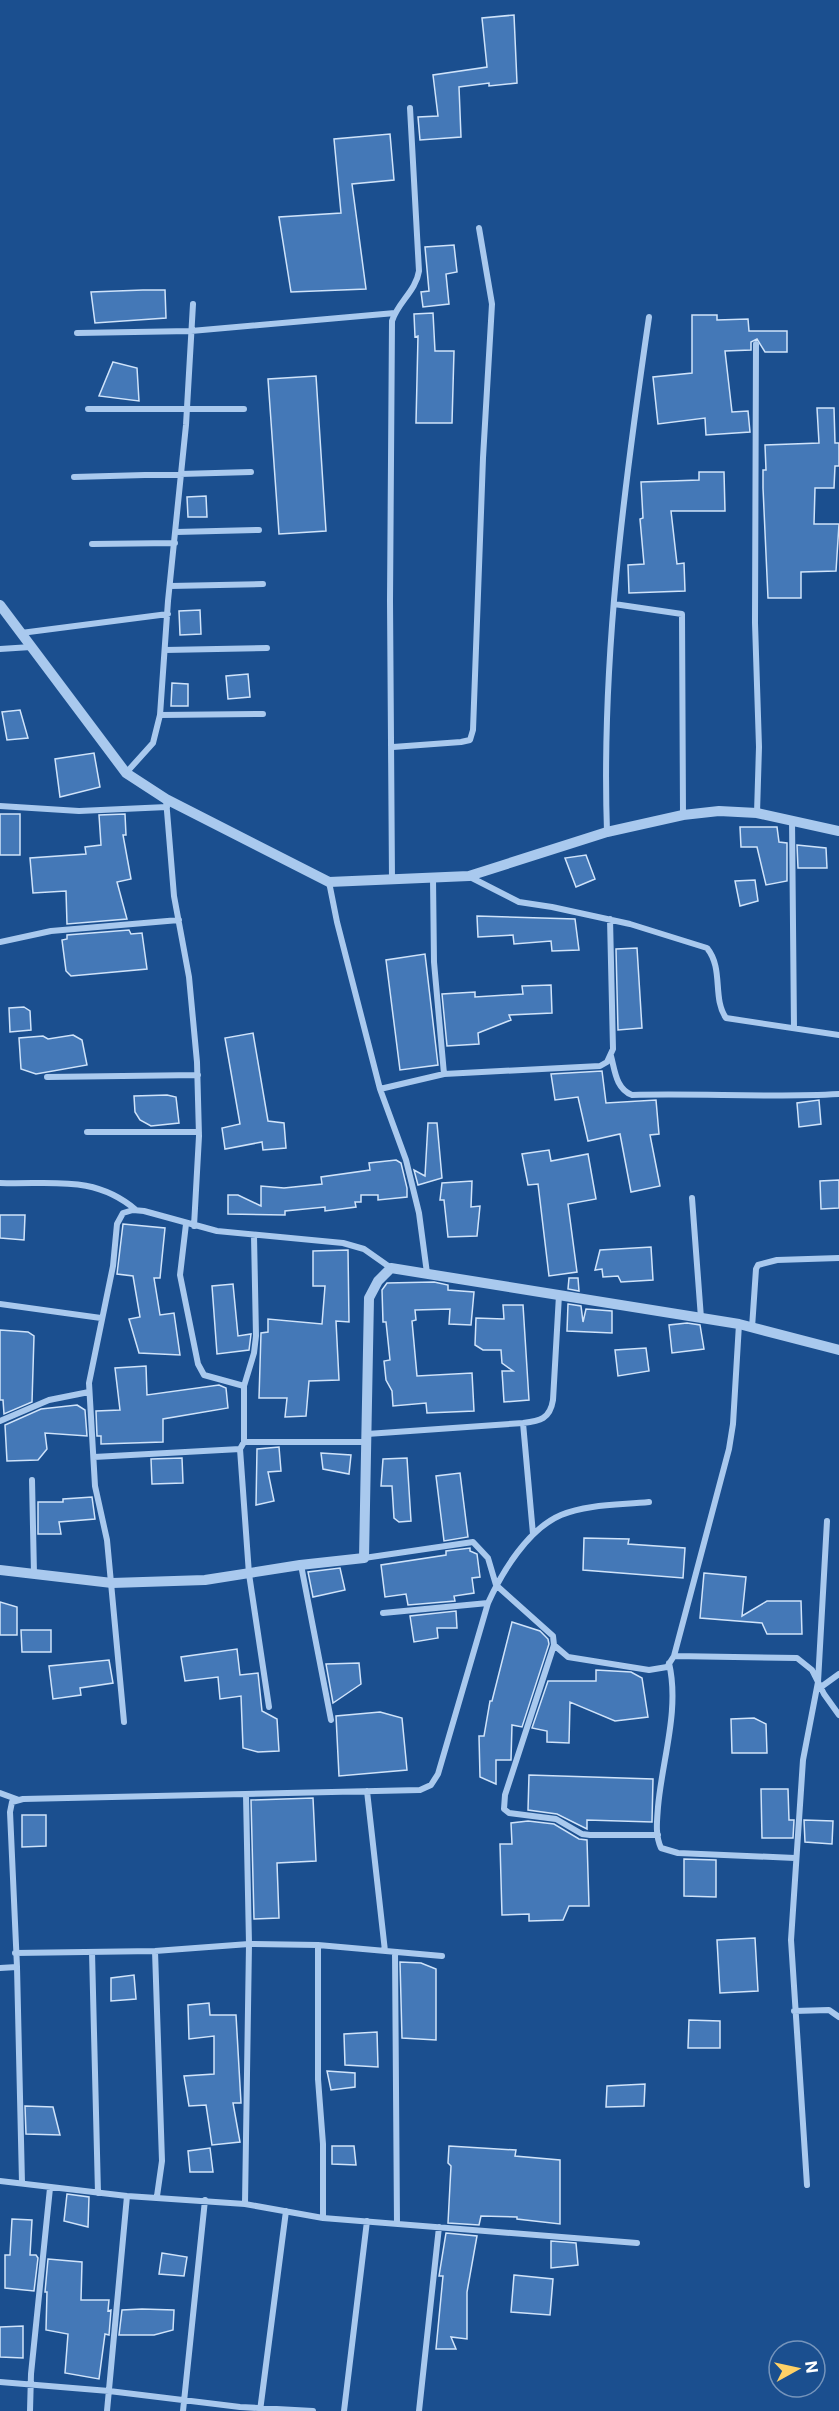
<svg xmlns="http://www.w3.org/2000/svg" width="839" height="2411" font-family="Inter,sans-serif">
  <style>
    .building { fill: #4478b7; stroke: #cfe3fa; stroke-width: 1.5 }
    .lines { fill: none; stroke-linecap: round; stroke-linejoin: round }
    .minor { stroke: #a9c9ee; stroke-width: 6 }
    .tertiary { stroke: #a9c9ee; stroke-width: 10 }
  </style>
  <rect width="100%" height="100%" fill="#1b4f8f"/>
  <path class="building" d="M514 15 517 83 489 86V83L459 87 461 137 420 140 418 117 438 116 433 75 487 67 482 18Z
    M390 134 394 180 352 184 366 289 291 292 279 217 341 213 334 139Z
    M454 245 457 272 446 274 449 304 423 307 421 292 429 291 425 247Z
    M143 290H165L166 318 95 323 91 292Z
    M433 313 435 351H454L452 423H416L418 336 415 337 414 314Z
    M692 315H717V320L748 319 749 331H787V352H765L757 339 751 342V350L725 351 732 412 748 411 750 432 706 435 705 418 658 424 653 377 692 373Z
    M113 362 137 368 139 401 99 396Z
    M316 376 326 531 279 534 268 379Z
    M817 408H834L835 443H839V466H835L834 488H815L814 524H839L836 571 801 572V598H768L763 488V470H766L765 445 819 443Z
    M699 472H724L725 511H671L677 564 684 563 685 591 629 593 628 565 644 564 640 519 643 518 641 482 699 480Z
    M206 496 207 517H188L187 497Z
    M200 610 201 634 180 635 179 611Z
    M248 674 250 697 228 699 226 676Z
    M172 683 188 684V706H171Z
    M20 710 28 738 7 740 2 712Z
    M94 753 100 787 60 797 55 759Z
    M0 814H20V855H0Z
    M125 814 126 835H123L131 879 117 882 127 919 67 924 66 891 33 893 30 858 86 854 85 847 101 845 99 815Z
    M740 827H777L779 842 787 843V881L766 885 757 847H741Z
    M797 845 826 848 827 868H798Z
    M586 855 595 879 576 887 565 858Z
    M755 880 758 901 740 906 735 881Z
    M477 916 575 919 579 950 552 951 551 941 514 944 513 935 478 937Z
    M129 930 131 934 142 933 147 969 71 976 66 971 62 940 67 939V935Z
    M637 948 642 1028 618 1030 616 949Z
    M425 954 438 1065 400 1070 386 960Z
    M551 985 552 1013 509 1015 511 1020 478 1033 479 1044 447 1046 442 994 475 992V997L523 994 522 986Z
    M24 1007 30 1011 31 1030 10 1032 9 1008Z
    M253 1033 268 1121 284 1123 286 1148 263 1150 262 1142 225 1149 222 1128 240 1124 225 1038Z
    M73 1035 82 1040 87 1065 36 1074 21 1069 19 1038 43 1036 48 1039Z
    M602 1071 606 1103 656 1100 659 1134 650 1135 660 1186 631 1192 620 1134 588 1141 578 1097 555 1100 551 1074Z
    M167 1095 176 1097 179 1123 151 1126 140 1120 135 1112 134 1096Z
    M819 1100 821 1124 799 1127 797 1103Z
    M428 1123H437L442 1178 418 1185 414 1170 425 1176Z
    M549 1150 551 1161 588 1154 596 1199 568 1204 577 1272 549 1276 538 1184 528 1185 522 1154Z
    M396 1160 401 1163 407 1188V1197L378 1200V1195H361V1202H355L356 1207 325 1211V1207L285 1211V1215L228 1214V1195H238L261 1206V1186L284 1188 322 1184 321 1177 370 1170 369 1163Z
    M839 1180V1208L821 1209 820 1181Z
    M472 1181 471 1207 480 1206 477 1236 448 1237 444 1200H440L442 1183Z
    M0 1215H25L24 1240 0 1238Z
    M123 1224 165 1228 160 1278H154L160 1315 174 1313 180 1355 139 1353 129 1319 140 1317 133 1276 117 1274Z
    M651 1247 653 1280 621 1282 618 1276 603 1277 602 1269 595 1270 600 1250Z
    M348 1250 349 1322 336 1321 339 1380 309 1381 306 1416 285 1417 287 1398H259L261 1333 268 1332V1319L322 1324 325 1286H313V1251Z
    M569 1278H578L579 1291 568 1289Z
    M434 1282 448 1285V1290L474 1292 471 1325 449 1324 450 1309 415 1310 416 1320 412 1321 417 1376 472 1373 474 1411 427 1413 426 1403 393 1406 392 1391 386 1380 384 1361 390 1360 386 1322H383L382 1290 387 1283Z
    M233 1284 238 1336 251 1334 249 1350 217 1354 212 1286Z
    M568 1304 581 1306 583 1322 586 1309 612 1311V1333L567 1331Z
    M503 1305H523L529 1400 504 1402 502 1371H513L502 1363 501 1350H483L475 1345 476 1318 504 1319Z
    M687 1323 700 1325 704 1349 672 1353 669 1325Z
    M0 1330 28 1332 34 1336 32 1402 4 1414 3 1400H0Z
    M646 1348 649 1371 618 1376 615 1350Z
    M146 1366 147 1395 219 1385 226 1388 228 1408 163 1419V1442L101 1444V1436H97L96 1411 120 1410 115 1368Z
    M77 1405 85 1410 87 1436 45 1433 47 1449 38 1460 7 1461 5 1425 41 1409Z
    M279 1447 281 1471 268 1472 274 1501 256 1505 257 1449Z
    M321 1453 351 1455 349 1474 323 1469Z
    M182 1458 183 1483 152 1484 151 1459Z
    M407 1458 411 1521 399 1522 394 1518 392 1486H381L383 1459Z
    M460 1473 468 1537 444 1541 436 1476Z
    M92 1497 95 1519 59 1522 61 1534H38V1502H63V1499Z
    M584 1538 629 1539 628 1544 685 1548 683 1578 583 1570Z
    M470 1548V1551L477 1554 480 1577 472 1578 474 1593 454 1596 455 1601 408 1605 406 1594 385 1597 381 1565 446 1555V1551Z
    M340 1568 345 1590 313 1597 308 1572Z
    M704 1573 746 1577 742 1616 767 1601H801L802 1634H767L762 1623 700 1618Z
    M0 1602 17 1607V1635H0Z
    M456 1611 457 1628H437L438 1638 414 1642 410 1616Z
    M512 1622 540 1631 548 1639 549 1644 522 1727 512 1725 511 1760H496V1784L480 1777 479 1736H484L490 1701H492Z
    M21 1630H51V1652H22Z
    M237 1649 240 1675 258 1673 262 1711 277 1719 279 1751 258 1752 243 1748 241 1696 220 1699 218 1677 185 1681 181 1657Z
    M109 1660 113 1683 80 1688 81 1695 53 1699 49 1666Z
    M359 1663 361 1684 333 1703 326 1664Z
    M596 1670 631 1672 642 1678 648 1717 615 1721 570 1702 569 1743 547 1742V1731L532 1728 548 1681H596Z
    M380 1712 402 1718 407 1770 339 1776 336 1716Z
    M754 1718 766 1724 767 1753H732L731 1719Z
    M529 1775 653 1779 652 1822 587 1820V1829L557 1814 528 1810Z
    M761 1789H788L789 1820H794L793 1838H762Z
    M313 1798 316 1861 277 1863 279 1918 254 1919 251 1800Z
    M22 1815H46V1846L22 1847Z
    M804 1820 833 1821 832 1844 805 1842Z
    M528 1821 554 1824 579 1839 587 1840 589 1906H569L563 1920 529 1921V1914L502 1915 500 1844H512L511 1823Z
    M684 1859 716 1860V1897L684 1896Z
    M755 1938 758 1991 720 1993 717 1940Z
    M400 1962 421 1963 436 1969V2040L402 2038Z
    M134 1975 136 1999 111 2001V1978Z
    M209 2003 210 2015H236L241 2103H233L240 2142 212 2145 206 2105 189 2106 184 2076 214 2074V2036L189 2039 188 2005Z
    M689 2020 720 2021V2048H688Z
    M377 2032 378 2067 345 2065 344 2034Z
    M327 2071 355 2073V2087L331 2090Z
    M645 2084 644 2106 606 2107 607 2086Z
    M25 2106 53 2107 60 2135 26 2134Z
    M332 2146H354L356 2165 332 2164Z
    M449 2146 516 2150 515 2156 560 2160V2224L517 2219V2217L481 2216 479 2225 448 2223 451 2166 448 2163Z
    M210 2148 213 2172H190L188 2151Z
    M67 2194 89 2197 88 2227 64 2221Z
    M12 2219 32 2220 30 2255H36L38 2258 34 2291 5 2288V2255H10Z
    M446 2233 477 2236 467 2292V2339L451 2337 456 2349H436L443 2276H439Z
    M551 2241 576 2243 578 2265 551 2268Z
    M162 2253 187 2257 184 2276 159 2274Z
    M48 2259 82 2262 81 2300H109L108 2311 111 2310 109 2335 105 2334 99 2379 65 2373 68 2334 46 2330 47 2292H45Z
    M514 2275 553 2279 550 2315 511 2312Z
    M142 2309 174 2310 173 2330 154 2335H119L122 2310Z
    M23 2326V2358L0 2357V2327Z"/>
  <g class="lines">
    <path class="minor" d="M77 333 191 331 395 313
      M756 344 755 623 759 747 757 813
      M88 409H244
      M74 477 251 472
      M176 532 259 530
      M92 544 175 543
      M170 586 263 584
      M614 604 682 614 683 815
      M21 633 168 614
      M0 649 31 647
      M165 650 267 648
      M160 715 263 714
      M393 747 461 742 470 740 473 730 483 458 492 304 479 228
      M126 773 153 743 160 715 168 601 186 425 193 304
      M166 799 174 896 189 977 197 1062 199 1136 194 1226
      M0 806 79 811 167 807
      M792 820 794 1028
      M607 832C601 660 624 487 649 317
      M470 877 519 902 552 907 630 924 707 948C724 969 712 998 726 1018L839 1035
      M433 879 434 962 444 1074
      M392 880 390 601 392 321C398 302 416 291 419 271L410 108
      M329 882 337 922 380 1089 406 1160 419 1213 427 1273
      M0 942 51 931 179 920
      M611 1056C615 1071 616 1089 632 1095 701 1093 770 1098 839 1094
      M47 1077 198 1075
      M380 1089 444 1074 600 1066 607 1062 613 1049 610 919
      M87 1132H199
      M0 1183C51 1185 94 1174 136 1210
      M692 1198 701 1318
      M186 1224 180 1275 198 1364 204 1375 244 1386
      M254 1236 256 1336 254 1353 244 1386V1442L240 1449 249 1574 269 1707
      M0 1304 101 1318
      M752 1328 756 1269 758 1265 777 1260 839 1258
      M0 1421 49 1400 89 1392
      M523 1423 533 1534
      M367 1434 523 1423C540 1421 550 1419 553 1400L559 1295
      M244 1442H367
      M94 1457 240 1449
      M32 1480 34 1574
      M364 1558 473 1542 488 1558 496 1585 553 1636 554 1645 568 1657 649 1670 667 1667 674 1656 729 1449 733 1424 739 1324
      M301 1565 331 1720
      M383 1613 488 1603
      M554 1645 505 1795 504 1809 509 1813 556 1819 582 1834 590 1835H658
      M674 1656 797 1658 812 1670 824 1694 839 1715
      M669 1663C680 1710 662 1760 658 1807 657 1821 655 1835 661 1848L678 1853 795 1858
      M821 1687 839 1674
      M124 1722 107 1540 95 1486 89 1383 113 1266 117 1224 123 1213 133 1210 144 1211 217 1231 343 1243 364 1249 391 1268
      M367 1791 385 1951
      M0 1793 19 1800
      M318 1945V2079L323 2144V2218
      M155 1951 162 2161 157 2196
      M92 1952 98 2193
      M395 1952 397 2224
      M15 1953 155 1951 249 1944 318 1945 442 1956
      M0 1968 17 1967
      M794 2011 829 2010 839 2017
      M0 2181 127 2196 245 2204 323 2218 637 2243
      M22 2183 17 1967 10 1812 12 1802 23 1799 420 1790 431 1785 438 1774 488 1603C502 1572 528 1529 561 1515 587 1504 621 1505 649 1502
      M807 2185 791 1940 803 1760 818 1682 827 1521
      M245 2204 249 1944 246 1795
      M0 2382 109 2391 240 2407 313 2411
      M30 2411 31 2374 50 2188
      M107 2411 127 2196
      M183 2411 205 2200
      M260 2411 286 2211
      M344 2411 367 2221
      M419 2411 439 2227"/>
    <path class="tertiary" d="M0 605 126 773 166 799 329 882 469 876 607 832 683 815 719 811 757 813 839 831
      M0 1570 112 1583 205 1580 300 1565 364 1558 369 1298 378 1281 391 1268 739 1324 839 1350"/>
  </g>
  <g transform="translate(797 2369) rotate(82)"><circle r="28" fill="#1b4f8f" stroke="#7695bc" stroke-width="1.5"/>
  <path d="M0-4.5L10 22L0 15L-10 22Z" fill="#ffd166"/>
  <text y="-9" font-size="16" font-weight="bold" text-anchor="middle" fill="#ffffff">N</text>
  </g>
</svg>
